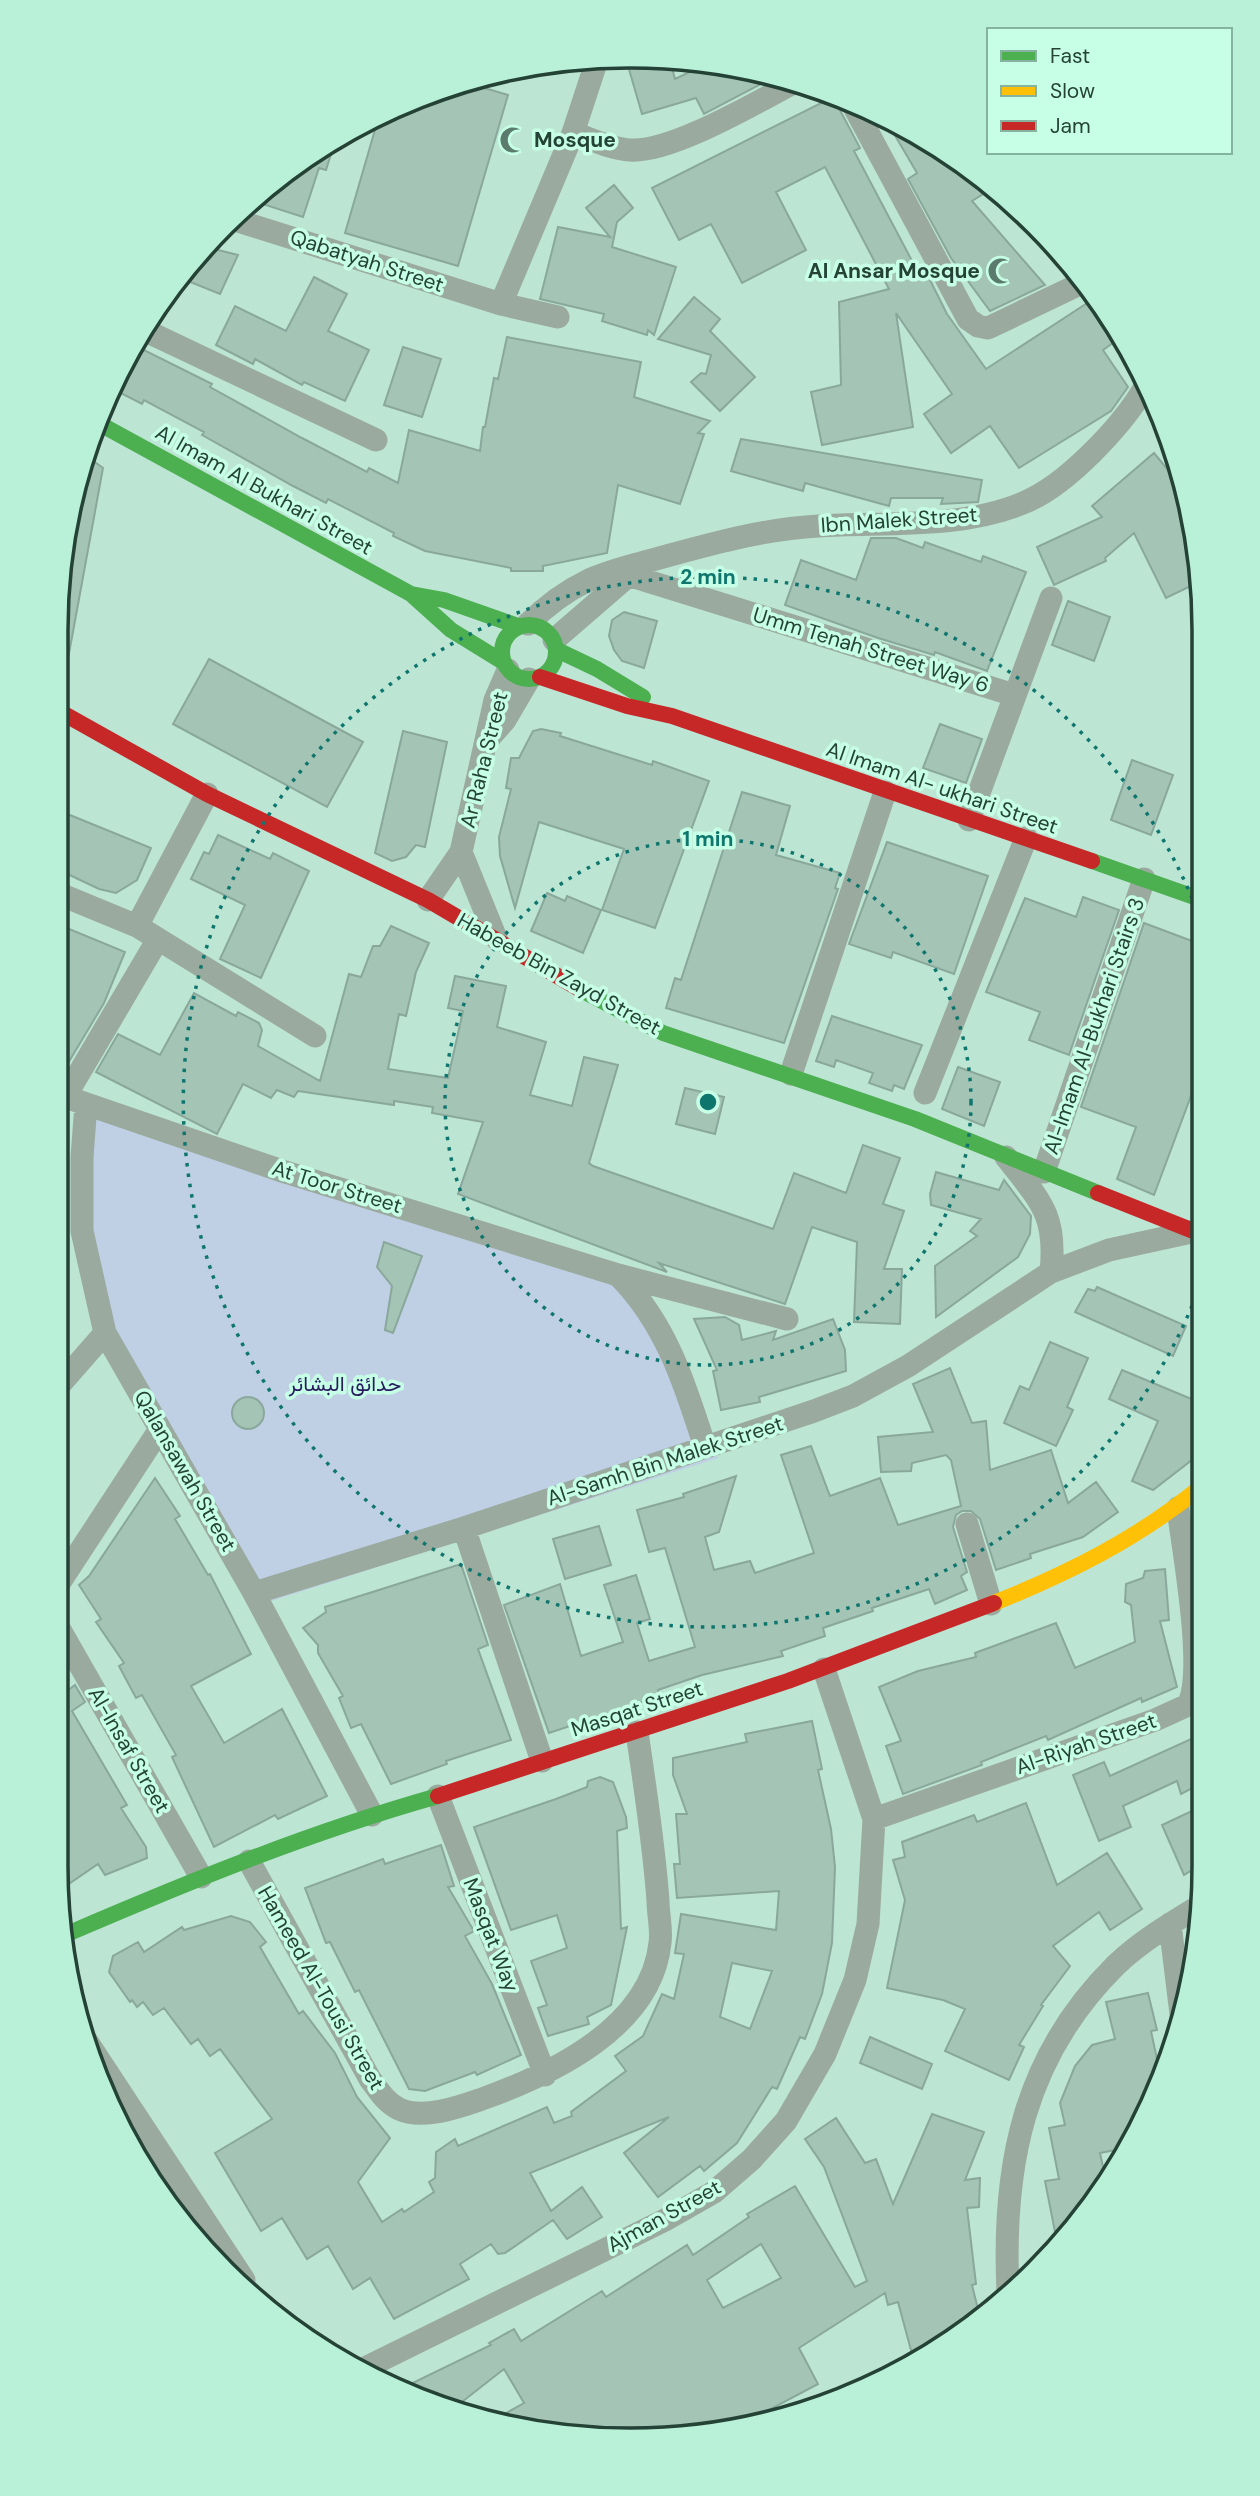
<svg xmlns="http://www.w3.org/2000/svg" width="1260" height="2496" font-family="'DM Sans',Vazirmatn,sans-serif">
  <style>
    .park { fill: #bfd0e5 }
    .building { fill: #a4c4b6; stroke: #89a89b; stroke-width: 2; fill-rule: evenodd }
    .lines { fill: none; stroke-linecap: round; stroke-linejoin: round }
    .street { stroke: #9aaa9e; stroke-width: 23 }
    .fast { stroke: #4caf50; stroke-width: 16 }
    .slow { stroke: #ffc107; stroke-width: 16 }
    .jam { stroke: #c62828; stroke-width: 16 }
    .ring { fill: none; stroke: #0f766e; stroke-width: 3.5; stroke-dasharray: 3.5 7 }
    .labels { text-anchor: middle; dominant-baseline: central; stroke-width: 7; stroke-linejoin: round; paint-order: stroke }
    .poi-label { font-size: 21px; font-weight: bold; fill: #244236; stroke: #c6ffe6; text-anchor: start }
    .street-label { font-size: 21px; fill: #244236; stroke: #c6ffe6 }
    .park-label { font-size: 21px; fill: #281b5f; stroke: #c6ffe6 }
    .rim { fill: none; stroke: #244236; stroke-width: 3.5 }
    .centre { fill: #0f766e; stroke: #c6ffe6; stroke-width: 3.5 }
    .ring-label { font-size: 21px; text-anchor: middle; font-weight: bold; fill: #0f766e; stroke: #c6ffe6; stroke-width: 7; stroke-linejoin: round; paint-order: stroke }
  </style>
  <rect width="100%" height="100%" fill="#bde5d4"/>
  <path class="park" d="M79 1104 622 1279 676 1355 718 1458 259 1605 113 1328 89 1225Z"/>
  <path class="building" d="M669 57 675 79 706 64 757 72 763 83 704 114 696 98 642 114 626 59Z
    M464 82 508 95 458 266 345 233 379 116 445 87Z
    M833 97 860 148 854 151 920 276 927 274 947 314 986 369 1095 298 1107 311 1120 338 1103 350 1128 387 1111 411 1019 468 990 426 951 453 924 414 952 394 896 313 913 427 822 445 811 392 841 385 839 302 889 289 825 167 776 192 806 250 742 283 711 224 679 240 652 188Z
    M883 115 993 188 972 201 1045 285 990 311 951 258 908 179 917 173Z
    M336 138 326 170 319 168 303 217 250 200Z
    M614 185 633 208 617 222 612 247 676 267 654 335 648 330 647 335 602 321 604 314 540 299 558 227 610 237 586 208Z
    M206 247 238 255 220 294 178 277Z
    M314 277 347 294 328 331 369 350 345 401 304 382 302 385 255 359 253 364 216 345 235 306 286 331Z
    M694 297 720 319 710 331 755 377 720 411 691 382 701 373 706 374 711 355 658 339Z
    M507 337 641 362 634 397 710 421 698 433 704 434 680 504 618 485 607 553 543 566V571H511V568L425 551 393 536 394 533 328 499 326 503 293 486 202 435 204 432 144 400 142 404 111 388 134 345 212 384 210 387 302 438 367 472 369 468 398 483 409 430 480 451 483 427H485L494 378 498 379Z
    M403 347 441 359 422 417 384 405Z
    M741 439 982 480 978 502 941 504 943 498H891L889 506 805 483 803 491 731 471Z
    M1154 453 1183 488 1199 555V582L1166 598 1134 533 1105 558 1106 561 1054 585 1037 547 1102 517 1092 506Z
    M85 455 103 468 66 670 57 669V593L75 482Z
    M871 538H896L923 548 925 542 981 562 983 556 1026 572 987 671 935 652 934 655 878 638 785 605 801 560 856 580Z
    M1068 601 1110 617 1094 661 1052 645Z
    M624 612 657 621 644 668 622 661 614 650 609 636 612 620Z
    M209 659 363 742 327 807 173 724Z
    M940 724 982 739 966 783 923 768Z
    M541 729 561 733 560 736 652 765 653 761 709 781 655 928 602 910 624 849 539 822 515 908 500 856 499 837 511 789 506 788 511 758H519L533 731Z
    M403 731 447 742 425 847 416 845 406 857 392 861 375 853Z
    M1132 760 1173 775 1151 835 1111 820Z
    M742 792 790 806 776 855 840 873 835 888 838 889 784 1043 666 1008 675 978 681 980Z
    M65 813 151 848 137 880 116 893 99 889 57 869V854L63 841 58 839 61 833 57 831Z
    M218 835 270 859 273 853 309 871 261 978 220 959 245 905 191 879 204 852 209 854Z
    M887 842 988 876 954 974 893 952 891 958 849 944Z
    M547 893 565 901 567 896 601 910 583 953 531 931Z
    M1083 897 1119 910 1069 1055 1029 1040 1040 1012 986 992 1025 898 1076 917Z
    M1144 923 1200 944 1201 1069 1154 1195 1117 1179 1136 1127 1081 1107Z
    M57 924 125 952 104 1003 58 1080Z
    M391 926 429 943 416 972 406 1016 399 1014 388 1069 448 1078 463 1011 448 1008 455 976 506 986 497 1027 546 1042 530 1095 572 1106 584 1057 618 1065 589 1163 593 1166 773 1229 794 1173 846 1193 863 1145 900 1158 883 1204 904 1211 884 1269H902L900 1324 854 1322 857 1242 812 1227 785 1304 659 1263 667 1272 458 1194 483 1122 432 1113 433 1107 394 1101V1105L298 1091 294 1097 277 1090 271 1098 243 1084 217 1134 96 1072 118 1034 160 1055 194 993 236 1016 238 1012 259 1023 262 1030 258 1046 320 1081 349 974 361 977 373 946H380Z
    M832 1016 922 1045 904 1089 894 1085 892 1091 869 1083 873 1073 836 1060 834 1067 816 1061Z
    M958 1067 1000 1082 984 1126 942 1109Z
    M685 1088 724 1097 715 1134 676 1124Z
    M936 1172 999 1190 1004 1180 1031 1216 1030 1234 1018 1257 936 1317 935 1266 977 1236 970 1231 981 1219 931 1205 930 1194Z
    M384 1242 422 1256 393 1333 385 1330 392 1286 377 1267Z
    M1097 1287 1186 1326 1173 1356 1075 1312 1088 1289 1095 1291Z
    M725 1317 739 1325 742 1340 776 1331 773 1340 833 1319 845 1350 846 1371 759 1397 760 1402 721 1410 713 1371 717 1370 694 1319Z
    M1050 1342 1088 1358 1067 1407 1073 1410 1056 1446 1004 1423 1020 1386 1029 1390Z
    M950 1368 972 1423 986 1421 990 1470 1051 1450 1068 1503 1096 1482 1118 1512 1083 1537 1030 1554 1031 1558 996 1570 980 1519 971 1511H962L956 1515 953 1527 967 1572 961 1576 967 1590 935 1604 929 1589 872 1608 873 1611 823 1628 825 1636 781 1651 783 1656 702 1675 658 1690 660 1696 549 1733 504 1605 560 1584 581 1656 623 1642 604 1585 636 1575 650 1619 637 1623 649 1661 695 1647 665 1548 649 1552 637 1510 684 1497 683 1494 736 1476 719 1532 705 1537 714 1570 750 1561 755 1573 814 1553 781 1455 811 1446 830 1496 880 1478 898 1525 961 1506 951 1460 946 1455 912 1463 911 1471 881 1472 878 1437 933 1432 913 1384Z
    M1122 1370 1201 1403 1202 1447 1197 1456 1153 1490 1132 1481 1158 1421 1109 1399Z
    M232 1413a16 16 0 1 1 32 0a16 16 0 1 1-32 0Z
    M155 1478 180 1516 175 1519 208 1575 210 1574 251 1654 191 1686 224 1743 282 1709 327 1796 278 1819 275 1815 214 1847 172 1757 176 1755 142 1695 136 1698 119 1666 124 1663 96 1622 101 1619 79 1585 89 1576Z
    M599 1526 611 1565 565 1579 553 1539Z
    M461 1564 488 1645 478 1649 511 1740 446 1761 447 1764 391 1784 361 1724 351 1728 339 1698 343 1696 318 1653V1645L303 1628 326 1612 325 1607Z
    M1165 1569 1169 1620 1160 1621 1177 1687 1142 1702 1141 1698 1048 1740 1046 1736 981 1762 982 1765 903 1794 886 1746 901 1741 879 1687 918 1671 976 1657 975 1653 1056 1623 1075 1668 1135 1642 1131 1605 1125 1602 1126 1584 1143 1578 1145 1571Z
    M56 1682 63 1694 75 1685 85 1702 72 1711 127 1805 121 1808 146 1847 147 1858 105 1875 98 1864 60 1890 56 1866Z
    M812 1721 822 1769 818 1770 831 1829 835 1867 832 1943 822 1994 805 2039 800 2037 777 2089 772 2087 737 2143 704 2171 700 2166 658 2197 624 2153 669 2117 530 2173 551 2211 582 2187 602 2217 567 2239 553 2220 505 2253 498 2254 491 2244 460 2264 469 2279 394 2319 370 2278 353 2289 328 2246 307 2259 282 2218 261 2231 215 2153 272 2119 220 2049 210 2056 198 2039 191 2044 164 2008 153 2015 143 2002 137 2007 132 2000 130 2002 109 1972 113 1956 138 1942 144 1952 182 1927 184 1930 231 1916 250 1922 266 1942 260 1947 299 2014 303 2011 335 2053 357 2097 390 2138 358 2182 382 2222 402 2209 404 2212 434 2192 429 2182 435 2178 436 2152 455 2139 458 2146 547 2107 554 2123 572 2116 571 2112 626 2071 615 2056 643 2036 662 1994 674 1999 684 1954 675 1953 681 1914 776 1930 779 1891 677 1898 674 1864H680L676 1814H687L673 1775V1758L747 1742 745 1734ZM732 1963 772 1971 750 2029 720 2017Z
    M1202 1734V1783L1181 1794 1177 1781 1123 1806 1131 1827 1099 1841 1073 1775 1104 1762 1110 1776Z
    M600 1777 613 1782 626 1817 627 1828 617 1831 621 1929 627 1927 611 2005 587 2017 589 2024 548 2036 538 2008 547 2005 531 1961 567 1948 557 1915 511 1930 474 1827 556 1799 587 1787 588 1781Z
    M1026 1803 1057 1885 1107 1853 1142 1909 1110 1930 1099 1912 1053 1946 1070 1966 1041 2005 1043 2006 1019 2045 1024 2047 1009 2080 945 2051 965 2009 943 2000 887 1988 905 1900 893 1860 905 1857 902 1842 974 1815 977 1822Z
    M1198 1808 1203 1820V1863L1184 1875 1162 1825Z
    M441 1845 454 1886 448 1887 474 1931 465 1936 492 1984 521 2055 477 2075 475 2072 425 2091 409 2089 359 1990 355 1992 330 1942 326 1943 305 1888 383 1859 385 1864Z
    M1148 1993 1157 2030 1151 2031 1161 2078 1145 2120 1125 2148 1100 2153 1105 2176 1057 2242 1045 2181 1059 2179 1049 2128 1065 2125 1060 2103 1075 2066 1092 2045 1115 2039 1106 2002Z
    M870 2037 932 2064 922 2089 860 2063Z
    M932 2114 984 2132 965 2180 980 2178 979 2207 967 2208 976 2284 972 2285 979 2313 928 2349 912 2354 898 2302 888 2305 885 2293 799 2348 818 2384 744 2423 705 2435 518 2429 492 2421 524 2403 504 2369 453 2409 398 2390 491 2345 489 2343 514 2329 521 2341 602 2291 606 2297 687 2245 693 2255 749 2217 747 2214 795 2186 855 2287 867 2281 824 2167 805 2139 836 2118 865 2163 876 2159 893 2204ZM761 2244 781 2278 723 2308 707 2280Z"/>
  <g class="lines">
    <path class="street" d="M852 103 968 319 978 326 988 328 1082 283
      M573 133C591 139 611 149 630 150 671 153 757 102 795 82
      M232 219 501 304 558 317
      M501 304 573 133 597 60
      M144 330 376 440
      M611 573 628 575 1014 695
      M528 624C546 606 564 592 587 581 606 572 627 567 648 561 704 546 760 529 819 526 885 522 961 529 1023 503 1066 486 1122 426 1145 387
      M554 640 635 570
      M489 738 505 720 529 679
      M969 820 1051 598
      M461 852 496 938
      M57 893 137 926 315 1036
      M428 900 461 852 495 700 508 670
      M137 926 207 794
      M791 1074 885 792
      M925 1093 1026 838
      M57 1094 282 1171 618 1275C666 1323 685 1384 705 1447
      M65 1097 158 939
      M86 1104 82 1157V1231L105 1333 254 1593 372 1815
      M1006 1157C1040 1201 1057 1214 1051 1272
      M1044 1172 1144 879
      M618 1275 787 1319
      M56 1389 105 1333
      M967 1524 991 1604
      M464 1528 542 1761
      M56 1588 160 1429
      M254 1593 464 1528 814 1411 853 1396 908 1366 1051 1272 1109 1250 1196 1231
      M56 1623 201 1877
      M438 1796 545 2075
      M874 1819 1155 1720 1188 1705C1206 1672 1183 1550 1178 1508
      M249 1861 370 2079C379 2091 386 2103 399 2109 423 2120 459 2107 482 2099 552 2074 651 2028 660 1943 662 1930 658 1914 658 1901 654 1844 645 1788 637 1732
      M1170 1924 1182 2022
      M84 2037 244 2280
      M1008 2292C1002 2166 1023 2057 1116 1965 1141 1941 1173 1922 1203 1904
      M361 2370 665 2220 714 2192 752 2159 786 2121 825 2054 855 1980 868 1924 874 1819 824 1669"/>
    <path class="fast" d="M98 423 411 594 451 630 503 662
      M411 594 444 600 518 626
      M502 652a27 27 0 1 1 54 0a27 27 0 1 1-54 0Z
      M557 650 597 669 643 697
      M1092 861 1200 899
      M583 991 663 1033 915 1119 1098 1193
      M67 1934C188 1882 310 1832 438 1796"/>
    <path class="slow" d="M994 1603C1069 1573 1139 1538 1202 1486"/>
    <path class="jam" d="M540 677 627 706 672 716 1092 861
      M57 710 207 794 428 900 583 991
      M1098 1193 1201 1234
      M438 1796 788 1681 994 1603"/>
  </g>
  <g class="ring">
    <circle cx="708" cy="1102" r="263"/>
    <path d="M1200 1286A525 525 0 1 1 1200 918"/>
  </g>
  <defs>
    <g id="mosque-bare" transform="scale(2.1)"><path d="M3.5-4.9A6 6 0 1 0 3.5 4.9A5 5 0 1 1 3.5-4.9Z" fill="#5a7b6d" stroke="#c6ffe6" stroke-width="2.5" paint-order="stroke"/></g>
  </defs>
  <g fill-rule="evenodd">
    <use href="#mosque-bare" x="513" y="140"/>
    <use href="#mosque-bare" x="1001" y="271"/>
  </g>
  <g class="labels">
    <g class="poi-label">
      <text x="534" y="140">Mosque</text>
      <text x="980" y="271" text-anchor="end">Al Ansar Mosque</text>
    </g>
    <g class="street-label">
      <text transform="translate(367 261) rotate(18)">Qabatyah Street</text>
      <text transform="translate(264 490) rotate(29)">Al Imam Al Bukhari Street</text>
      <text transform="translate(899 520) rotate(-4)">Ibn Malek Street</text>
      <text transform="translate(871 650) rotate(17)">Umm Tenah Street Way 6</text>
      <text transform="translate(484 760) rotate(-76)">Ar Raha Street</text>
      <text transform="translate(942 788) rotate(19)">Al Imam Al- ukhari Street</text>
      <text transform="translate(559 974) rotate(29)">Habeeb Bin Zayd Street</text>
      <text transform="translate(1094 1026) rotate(-71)">Al-Imam Al-Bukhari Stairs 3</text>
      <text transform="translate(337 1187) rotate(17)">At Toor Street</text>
      <text transform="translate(665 1461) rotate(-18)">Al-Samh Bin Malek Street</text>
      <text transform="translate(185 1471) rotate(60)">Qalansawah Street</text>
      <text transform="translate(637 1709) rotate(-18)">Masqat Street</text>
      <text transform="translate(1086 1744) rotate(-19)">Al-Riyah Street</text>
      <text transform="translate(129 1750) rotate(60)">Al-Insaf Street</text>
      <text transform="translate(491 1935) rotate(69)">Masqat Way</text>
      <text transform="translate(321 1988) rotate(60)">Hameed Al-Tousi Street</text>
      <text transform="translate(664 2216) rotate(-29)">Ajman Street</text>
    </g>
    <g class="park-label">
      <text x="345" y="1384">حدائق البشائر</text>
    </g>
  </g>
  <path d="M0 0H1260V2496H0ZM630 68H630A562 562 0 0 1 1192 630V1866A562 562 0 0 1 630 2428H630A562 562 0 0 1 68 1866V630A562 562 0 0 1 630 68Z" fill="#b9f0d8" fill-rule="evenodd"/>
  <path class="rim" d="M630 68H630A562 562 0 0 1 1192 630V1866A562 562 0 0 1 630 2428H630A562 562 0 0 1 68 1866V630A562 562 0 0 1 630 68Z"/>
  <circle cx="708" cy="1102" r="10" class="centre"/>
  <g class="ring-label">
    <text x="708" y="584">2 min</text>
    <text x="708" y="846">1 min</text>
  </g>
  <rect x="987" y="28" width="245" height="126" fill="#c6ffe6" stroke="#85b3a0" stroke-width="2"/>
  <rect x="1001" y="51" width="35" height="10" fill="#4caf50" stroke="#85b3a0" stroke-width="2"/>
  <text x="1050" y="63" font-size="21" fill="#244236">Fast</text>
  <rect x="1001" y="86" width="35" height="10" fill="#ffc107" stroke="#85b3a0" stroke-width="2"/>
  <text x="1050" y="98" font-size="21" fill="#244236">Slow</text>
  <rect x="1001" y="121" width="35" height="10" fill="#c62828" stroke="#85b3a0" stroke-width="2"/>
  <text x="1050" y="133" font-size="21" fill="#244236">Jam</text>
</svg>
